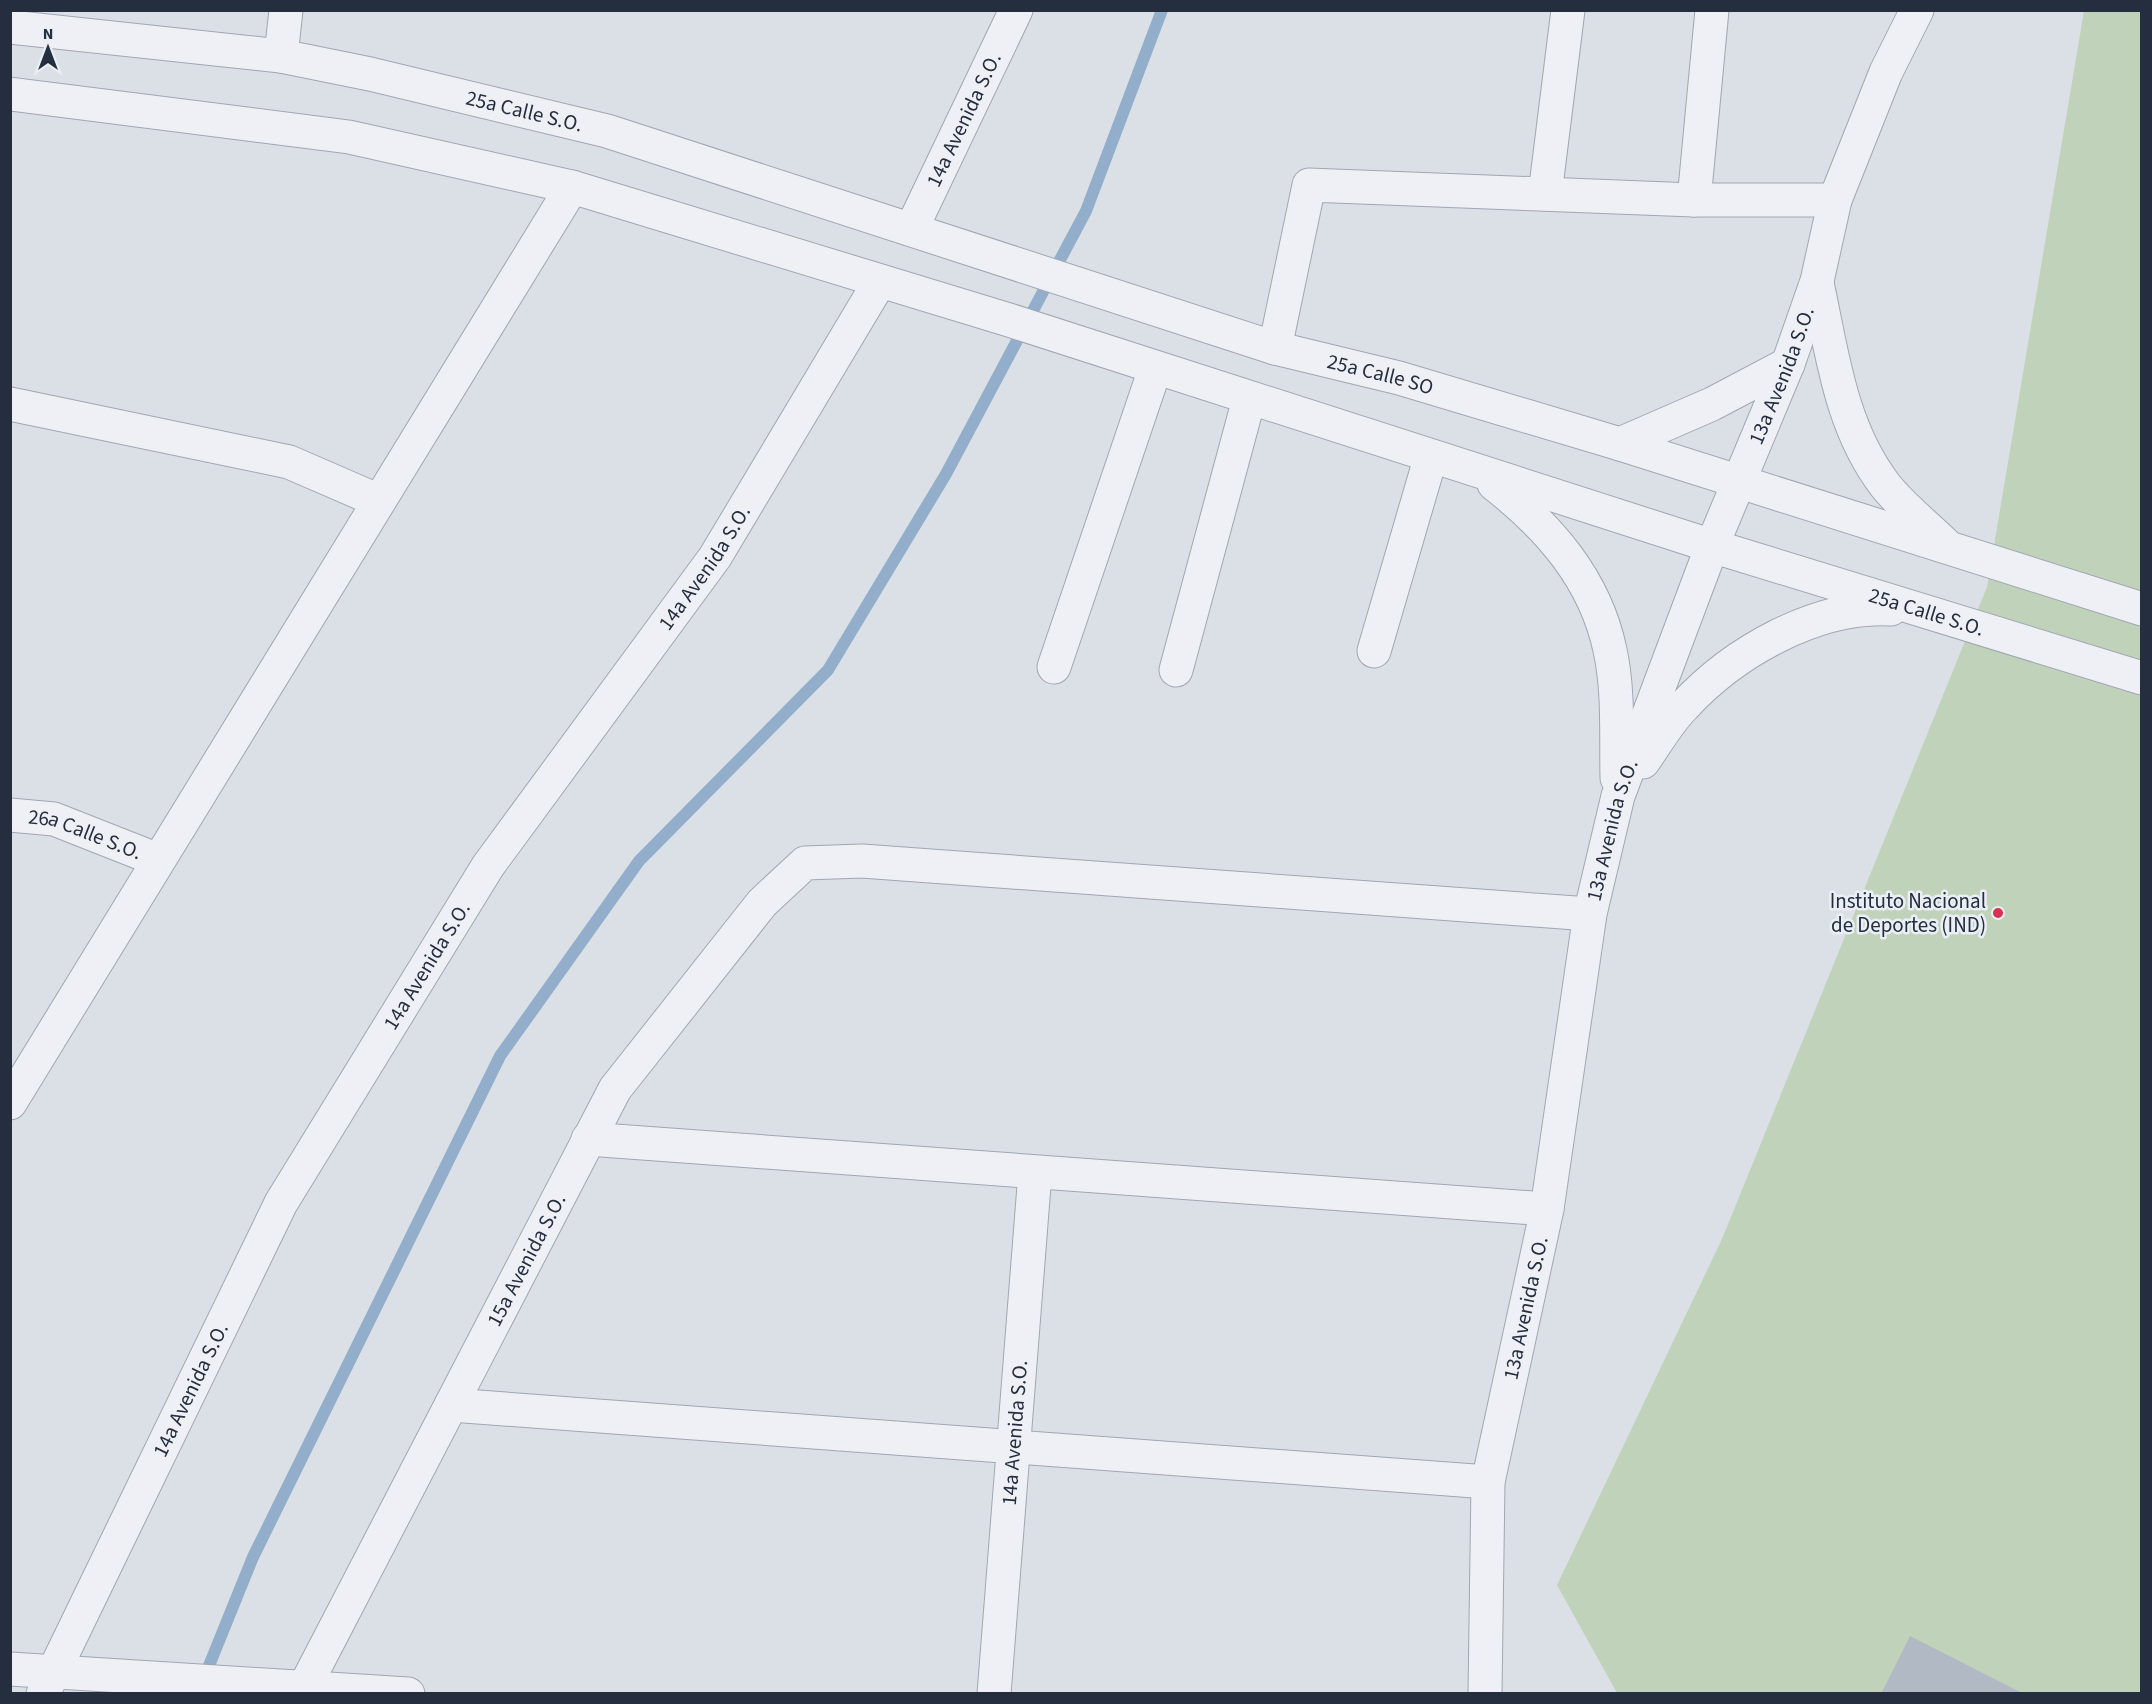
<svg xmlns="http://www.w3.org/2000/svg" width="2152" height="1704" font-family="'Source Sans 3',sans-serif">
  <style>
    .green { fill: #c1d2bb }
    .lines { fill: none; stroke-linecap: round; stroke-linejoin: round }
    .stream { stroke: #92aecb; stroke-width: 12 }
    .building { fill: #b1b9c4 }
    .minor-casing { stroke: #a0a7b1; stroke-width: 35 }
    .tertiary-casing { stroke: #a0a7b1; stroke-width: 35 }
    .minor { stroke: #eef0f5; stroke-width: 33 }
    .tertiary { stroke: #eef0f5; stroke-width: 33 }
    .poi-dot { fill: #da324e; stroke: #eaeff5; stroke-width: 2 }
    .labels { text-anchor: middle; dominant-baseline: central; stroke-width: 5; stroke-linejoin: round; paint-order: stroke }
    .street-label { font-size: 21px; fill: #242e3e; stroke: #eaeff5 }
    .poi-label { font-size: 21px; fill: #242e3e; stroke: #eaeff5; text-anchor: end }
  </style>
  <rect width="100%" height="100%" fill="#dbe0e7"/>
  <path class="green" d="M2084 11H2141V1693H1617L1557 1585 1722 1239 1987 587Z"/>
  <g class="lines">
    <path class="stream" d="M204 1678 253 1557 500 1056 639 861 828 670 946 474 1086 211 1162 10"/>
  </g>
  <path class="building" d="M1910 1636 2024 1694H1881Z"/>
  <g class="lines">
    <g class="minor-casing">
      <g id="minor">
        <path d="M281 56 286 10"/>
        <path d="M1545 194 1568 10"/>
        <path d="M1694 200 1712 10"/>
        <path id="s1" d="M912 228 1016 10"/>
        <path d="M1275 348 1309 185 1694 200H1835"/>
        <path d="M10 404 289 462 379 501"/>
        <path d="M1374 651 1431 456"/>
        <path d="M1054 667 1155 369"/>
        <path d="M1176 670 1249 399"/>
        <path id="s2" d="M10 815 54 819 158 860"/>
        <path d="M10 1103 572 187"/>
        <path d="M588 1139 1547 1209"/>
        <path d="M451 1405 1488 1482"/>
        <path d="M10 1669 408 1694"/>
        <path id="s3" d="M43 1694 281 1203 488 866 715 557 880 281"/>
        <path id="s4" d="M301 1694 615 1089 762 903 805 863 862 861 1590 914"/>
        <path id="s5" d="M994 1694 1035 1173"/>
      </g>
    </g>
    <g class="tertiary-casing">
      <g id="tertiary">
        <path id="s6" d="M10 27 281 56 370 74 607 131 1275 348 1399 378 1620 444 2142 609"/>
        <path id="s7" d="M10 94 349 137 572 187 1009 320 1712 546 2142 678"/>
        <path d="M1817 283C1832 352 1840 426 1885 485 1902 507 1927 526 1947 546"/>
        <path d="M1620 444 1712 404 1788 364"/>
        <path d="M1494 484C1549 527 1595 579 1610 650 1619 691 1616 736 1617 778"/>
        <path d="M1643 762C1656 744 1668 722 1684 706 1734 652 1816 605 1891 609"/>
        <path id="s8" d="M1485 1694 1488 1482 1547 1209 1590 914 1618 796 1712 546 1788 364 1817 281 1835 200 1886 72 1917 10"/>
      </g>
    </g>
    <use href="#minor" class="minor"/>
    <use href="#tertiary" class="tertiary"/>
  </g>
  <circle class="poi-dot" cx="1998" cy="913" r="6"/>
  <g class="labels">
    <g class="street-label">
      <text stroke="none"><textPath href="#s6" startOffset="522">25a Calle S.O.</textPath></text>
      <text stroke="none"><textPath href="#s1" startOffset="120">14a Avenida S.O.</textPath></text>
      <text stroke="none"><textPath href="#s6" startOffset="1418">25a Calle SO</textPath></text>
      <text stroke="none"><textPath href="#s8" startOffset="1362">13a Avenida S.O.</textPath></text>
      <text stroke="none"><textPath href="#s3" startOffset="1310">14a Avenida S.O.</textPath></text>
      <text stroke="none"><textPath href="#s7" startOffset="1990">25a Calle S.O.</textPath></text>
      <text stroke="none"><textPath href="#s8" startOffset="876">13a Avenida S.O.</textPath></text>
      <text stroke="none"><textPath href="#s2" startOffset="78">26a Calle S.O.</textPath></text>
      <text stroke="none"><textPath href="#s3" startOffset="824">14a Avenida S.O.</textPath></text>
      <text stroke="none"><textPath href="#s4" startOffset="489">15a Avenida S.O.</textPath></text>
      <text stroke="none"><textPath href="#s8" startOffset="390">13a Avenida S.O.</textPath></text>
      <text stroke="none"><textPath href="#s3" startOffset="338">14a Avenida S.O.</textPath></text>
      <text stroke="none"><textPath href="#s5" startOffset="262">14a Avenida S.O.</textPath></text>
    </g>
    <g class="poi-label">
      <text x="1986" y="901">Instituto Nacional<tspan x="1986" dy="24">de Deportes (IND)</tspan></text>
    </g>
  </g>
  <rect width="2152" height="1704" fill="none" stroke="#242e3e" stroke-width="24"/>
  <g transform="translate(48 48)" stroke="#eaeff5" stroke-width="4.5" paint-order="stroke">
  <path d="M0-4.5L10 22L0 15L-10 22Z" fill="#242e3e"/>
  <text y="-9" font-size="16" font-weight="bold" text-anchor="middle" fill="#242e3e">N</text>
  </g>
</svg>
